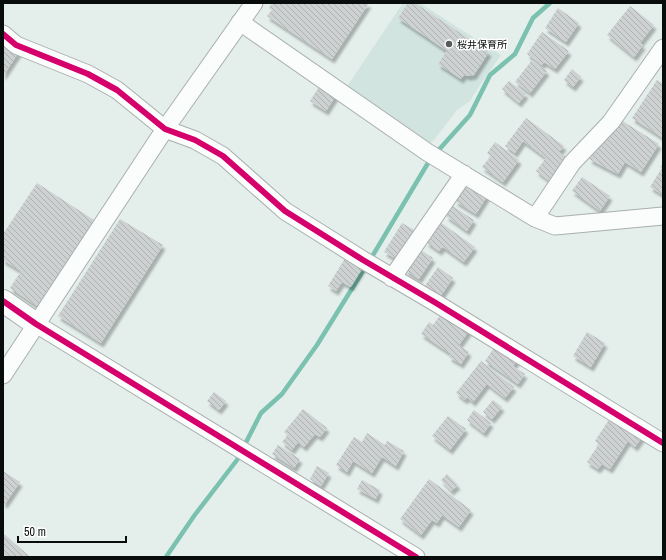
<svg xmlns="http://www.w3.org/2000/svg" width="666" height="560" font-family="'Archivo Narrow','Noto Sans JP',sans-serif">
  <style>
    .built { fill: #d2e4df }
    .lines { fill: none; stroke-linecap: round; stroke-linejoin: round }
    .stream { stroke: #7ac1b0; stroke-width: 4.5 }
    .building { fill: url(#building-back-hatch); filter: url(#shadow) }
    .street-casing { stroke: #a9b0ae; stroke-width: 19 }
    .secondary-casing { stroke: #a9b0ae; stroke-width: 24 }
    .street { stroke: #fbfcfc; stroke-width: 17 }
    .secondary { stroke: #fbfcfc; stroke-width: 22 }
    .cycleway-casing { stroke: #fff; stroke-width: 8 }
    .cycleway { stroke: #d6006c; stroke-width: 6 }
    .poi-dot { fill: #555c5a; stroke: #fff; stroke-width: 1.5 }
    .labels { text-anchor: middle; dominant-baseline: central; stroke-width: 3; stroke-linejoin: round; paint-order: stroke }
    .poi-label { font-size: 10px; fill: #080d0c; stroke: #fff; text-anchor: start }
  </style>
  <defs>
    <pattern id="building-back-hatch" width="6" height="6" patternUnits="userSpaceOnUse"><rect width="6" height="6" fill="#cdd1d2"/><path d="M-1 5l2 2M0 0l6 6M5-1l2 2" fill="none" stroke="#afb2b3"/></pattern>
    <filter id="shadow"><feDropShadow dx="2.5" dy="4.5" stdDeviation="1" flood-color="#0004"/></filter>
  </defs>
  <rect width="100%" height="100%" fill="#e4eeeb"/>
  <path class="built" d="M403 3H420L501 55 480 85 470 101 457 110 434 140 427 145 346 88Z"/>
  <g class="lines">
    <path class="stream" d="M436 153 470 115 490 75 515 54 533 18 550 3
      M370 260 431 158
      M166 557 194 516 237 460 261 413 282 394 317 345 366 266"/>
  </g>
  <path class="building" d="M272 3H369L332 59 267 16 272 10 269 8Z
    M408 3H415L489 52 474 75 468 76 464 75 461 79 438 64 447 51 398 18Z
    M630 6 654 25 640 43 643 45 634 57 607 35Z
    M558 8 579 23 566 42 545 28Z
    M542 32 569 51 555 69 544 62 542 65 527 54Z
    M3 37 21 49 3 76Z
    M532 60 547 71 530 93 515 82Z
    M572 69 581 77 573 87 564 80Z
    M657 80 663 84 662 99H663V138L632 118Z
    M509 81 526 94 519 103 502 89Z
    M321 84 337 94 326 111 310 101Z
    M526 118 564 146 559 152 572 162 555 185 536 171 546 158 523 141 515 153 505 146Z
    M621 120 659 144 641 172 625 162 618 174 589 159Z
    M495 142 519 160 503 182 482 167 491 156 487 153Z
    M663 163V195L650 187 662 168 660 167Z
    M582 177 610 196 600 211 572 191Z
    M468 180 489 193 476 214 455 201Z
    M37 183 94 220 37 306 10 288 21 271 3 260V234Z
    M453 206 474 220 467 231 446 216Z
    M120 219 163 245 101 343 58 316Z
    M440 222 475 247 464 262 443 247 439 251 426 242Z
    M402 223 416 231 398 260 384 252Z
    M416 247 433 258 419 279 405 270Z
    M347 255 364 266 351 287 342 282 336 291 328 286Z
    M438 267 453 278 440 297 424 287Z
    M441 314 471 328 459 345 469 352 461 364 449 357 451 354 421 334 429 322 433 325Z
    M587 332 605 343 591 367 573 356Z
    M498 342 520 357 513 366 525 374 518 384 485 361Z
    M481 361 514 387 505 398 487 384 473 402 467 397 465 400 456 393Z
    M214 392 226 401 219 410 207 401Z
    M493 400 502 407 492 419 483 412Z
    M303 409 327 428 320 437 315 434 304 447 298 442 292 450 282 442 288 435 284 432Z
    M474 410 491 423 484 433 467 420Z
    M612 415 643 436 635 447 628 441 610 469 602 464 598 469 587 462 599 444 595 441Z
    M448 416 466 429 450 450 432 436Z
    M367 433 385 445 387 441 404 451 396 466 382 457 372 473 353 461 347 472 336 465 354 437 362 442Z
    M278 445 300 459 294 468 272 454Z
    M317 466 329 473 321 486 310 479Z
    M3 471 20 482 5 504 3 503Z
    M447 474 458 485 451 491 441 480Z
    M429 479 471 510 459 527 442 515 437 523 432 520 421 535 400 519Z
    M362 480 380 490 376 499 357 489Z
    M3 533 29 556 28 557H3Z"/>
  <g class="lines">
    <g class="street-casing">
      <path id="street" d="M240 22 427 152 535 218 555 226 663 216
        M3 34 16 45 88 74 117 90 165 129 195 140 223 156 285 211 363 260 436 303 663 443
        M535 218 572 163 611 122 663 48
        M392 278 464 174
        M36 324 416 557
        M3 375 165 129 254 3"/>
    </g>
    <g class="secondary-casing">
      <path id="secondary" d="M3 301 36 324"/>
    </g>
    <use href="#street" class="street"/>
    <use href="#secondary" class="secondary"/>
    <g class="cycleway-casing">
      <path id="cycleway" d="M3 34 16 45 88 74 117 90 165 129 195 140 223 156 285 211 363 260 436 303 663 443
        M3 301 36 324 416 557"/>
    </g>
    <use href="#cycleway" class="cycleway"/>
  </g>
  <circle class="poi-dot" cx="449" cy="44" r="4"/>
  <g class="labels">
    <g class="poi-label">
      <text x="457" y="44">桜井保育所</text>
    </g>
  </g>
  <rect width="666" height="560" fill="none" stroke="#080d0c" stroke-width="8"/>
  <path d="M18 536v6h108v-6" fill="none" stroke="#080d0c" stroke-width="2"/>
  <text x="24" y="536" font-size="12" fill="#080d0c" stroke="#ffffff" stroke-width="3" paint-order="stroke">50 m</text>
</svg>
